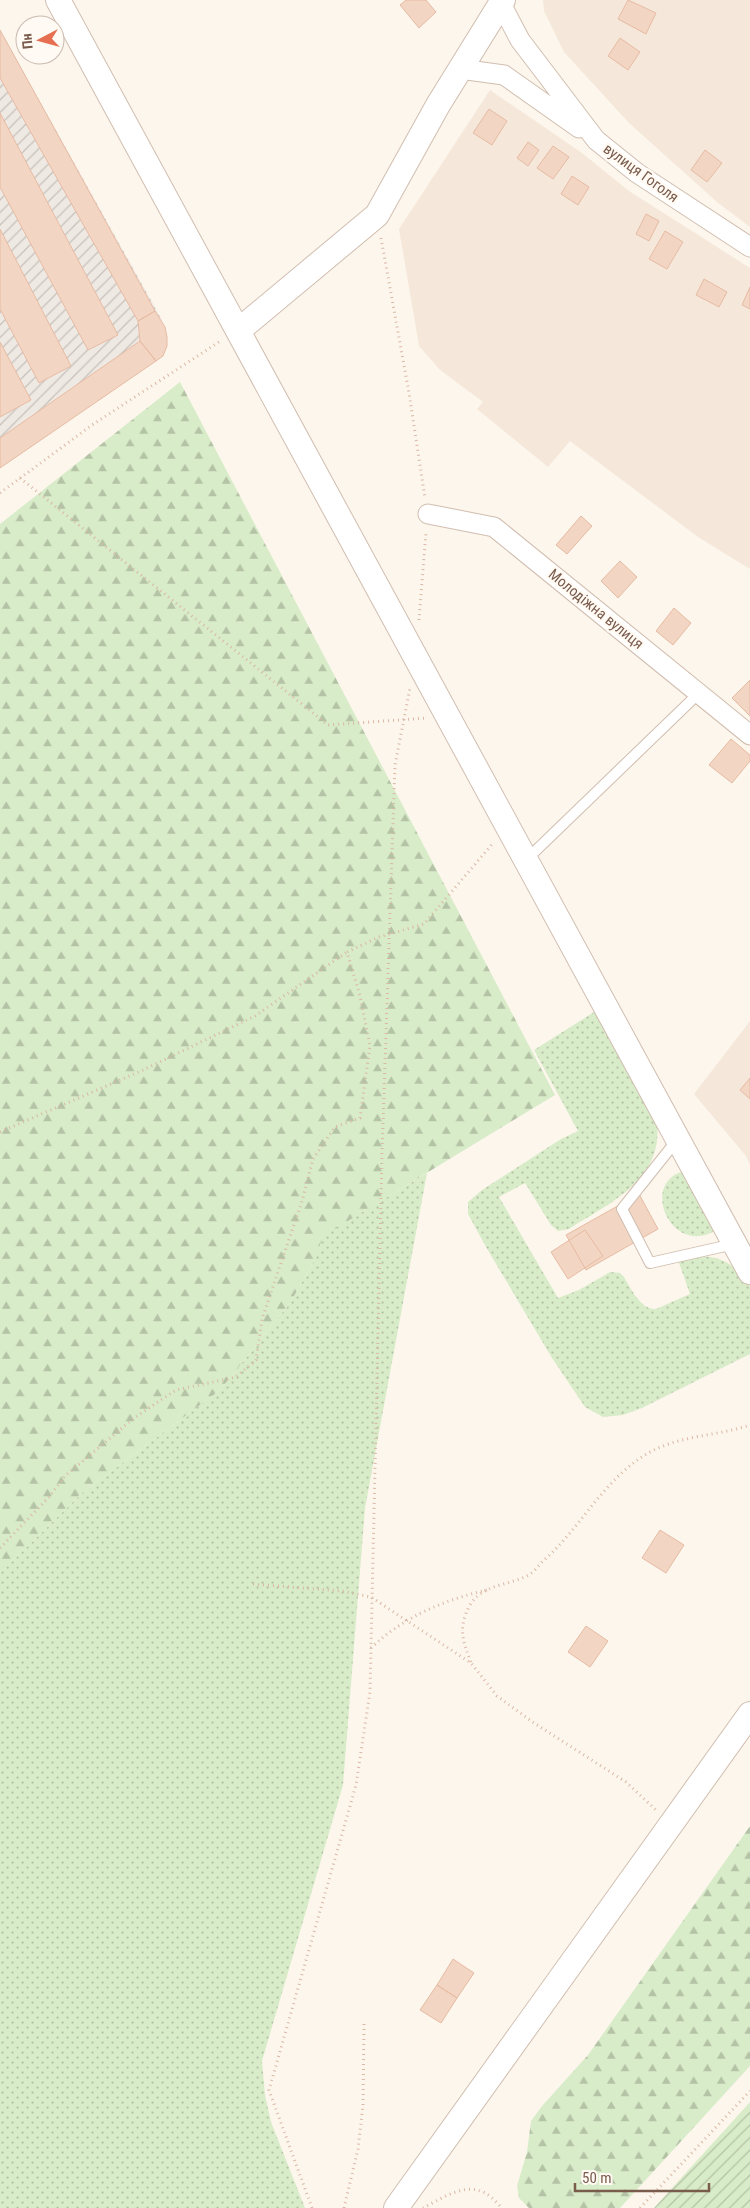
<svg xmlns="http://www.w3.org/2000/svg" width="750" height="2208" font-family="'Roboto Condensed',sans-serif">
  <style>
    .residential { fill: #f5e8da }
    .industrial { fill: url(#industrial-furrows) }
    .grass { fill: url(#grass-dots) }
    .forest { fill: url(#forest-firs) }
    .garden { fill: url(#garden-furrows) }
    .building { fill: #f3d5c3; stroke: #e6bba3 }
    .lines { fill: none; stroke-linecap: round; stroke-linejoin: round }
    .service-casing { stroke: #d1beb0; stroke-width: 12 }
    .minor-casing { stroke: #d1beb0; stroke-width: 21 }
    .tertiary-casing { stroke: #d1beb0; stroke-width: 26 }
    .path { stroke: #d9b8a5; stroke-width: 3; stroke-dasharray: 1 4; stroke-linecap: butt }
    .service { stroke: #fff; stroke-width: 10 }
    .minor { stroke: #fff; stroke-width: 19 }
    .tertiary { stroke: #fff; stroke-width: 24 }
    .labels { text-anchor: middle; dominant-baseline: central; stroke-width: 5; stroke-linejoin: round; paint-order: stroke }
    .street-label { font-size: 15px; fill: #7a5c4d; stroke: #fffaf3 }
  </style>
  <defs>
    <pattern id="industrial-furrows" width="10" height="10" patternUnits="userSpaceOnUse" patternTransform="scale(1.25)"><rect width="10" height="10" fill="#efe9e4"/><path d="M-1 1l2-2M0 10L10 0M9 11l2-2" fill="none" stroke="#c7c0bb"/></pattern>
    <pattern id="grass-dots" width="8" height="8" patternUnits="userSpaceOnUse" patternTransform="scale(1.25)"><rect width="8" height="8" fill="#d8ecc9"/><path d="M2 2h.1M6 6h.1" fill="none" stroke="#b4c2a5" stroke-width="1.8" stroke-linecap="round"/></pattern>
    <pattern id="forest-firs" width="22" height="20" patternUnits="userSpaceOnUse" patternTransform="scale(1.25)"><rect width="22" height="20" fill="#d8ecc9"/><path d="M5 1l3.5 6h-7zM16 11l3.5 6h-7z" fill="#b4c2a5"/></pattern>
    <pattern id="garden-furrows" width="10" height="10" patternUnits="userSpaceOnUse" patternTransform="scale(1.25)"><rect width="10" height="10" fill="#d8ecc9"/><path d="M-1 1l2-2M0 10L10 0M9 11l2-2" fill="none" stroke="#b4c2a5"/></pattern>
  </defs>
  <rect width="100%" height="100%" fill="#fdf6ec"/>
  <path class="residential" d="M543 0H750V227L717 202 629 123 564 52 544 11Z
    M490 90 582 153 629 191 750 268V569L698 537 570 441 548 467 477 409 483 402 440 370 419 346 399 229Z
    M750 1021V1165L746 1156 694 1094Z"/>
  <path class="industrial" d="M0 30 161 318 167 337 163 356 0 468Z"/>
  <path class="grass" d="M602 1007 657 1124C663 1180 610 1203 569 1229L558 1231 551 1225 525 1183 499 1197 558 1298 579 1290 610 1272 620 1273 624 1277C631 1289 641 1310 656 1309L690 1294 678 1260C712 1252 727 1257 750 1283V1354L642 1408 623 1415 603 1417 585 1407 552 1358 486 1247 468 1214V1202L482 1190 561 1139 578 1131 534 1050Z
    M690 1170 715 1231C668 1257 637 1176 690 1170Z
    M427 1173 365 1508 343 1785 262 2061 265 2095 271 2122 305 2208H0V1573L82 1493 220 1390 290 1303 315 1259 322 1236Z"/>
  <path class="forest" d="M180 382 555 1095 323 1236 315 1259 290 1303 220 1390 82 1493 0 1573V524Z
    M750 1826V2066L620 2208H529L519 2198 517 2186 527 2152 531 2121 542 2106 588 2055Z"/>
  <path class="garden" d="M750 2102V2208H654Z"/>
  <path class="building" d="M406 0H426L436 12 419 28 400 5Z
    M628 0 656 13 646 34 618 19Z
    M0 30 155 311 138 321 0 78Z
    M620 38 640 52 628 70 608 56Z
    M489 109 507 121 492 145 473 133Z
    M0 113 118 335 88 350 0 187Z
    M528 142 539 150 528 166 517 158Z
    M553 146 569 157 553 179 537 168Z
    M705 150 722 163 707 182 691 170Z
    M572 176 589 187 578 205 561 194Z
    M646 214 659 221 649 241 636 234Z
    M0 229 71 366 39 383 0 309Z
    M665 231 683 242 667 269 649 259Z
    M704 279 727 292 719 307 696 295Z
    M750 287V309L742 305Z
    M155 311 165 327 167 337V346L163 356 156 361 140 341 138 321Z
    M140 341 156 361 0 468V438Z
    M0 342 31 400 0 417Z
    M581 516 592 526 567 554 556 545Z
    M620 561 637 577 618 598 601 581Z
    M674 608 691 623 673 645 656 631Z
    M750 680V716L732 698Z
    M731 739 750 755V761L732 783 709 765Z
    M750 1078V1099L740 1090Z
    M639 1194 658 1229 586 1270 566 1235Z
    M585 1230 603 1256 568 1279 551 1252Z
    M660 1530 684 1545 666 1573 642 1558Z
    M586 1626 608 1641 590 1667 568 1652Z
    M453 1959 474 1973 457 1998 437 1985Z
    M437 1985 457 1998 441 2023 420 2010Z"/>
  <g class="lines">
    <g class="service-casing">
      <path id="service" d="M526 860 699 693
        M677 1140 622 1209 650 1263 734 1244"/>
    </g>
    <g class="minor-casing">
      <path id="minor" d="M499 0 520 40 596 140 637 173 750 247
        M460 69 504 75 579 128
        M428 514 494 527 750 735"/>
    </g>
    <g class="tertiary-casing">
      <path id="tertiary" d="M58 0 750 1272
        M238 331 377 215 438 105 503 0
        M396 2208 750 1714"/>
    </g>
    <path class="path" d="M381 238 409 393 425 498
      M20 478 328 725 427 718
      M0 493 92 425 222 340
      M419 620 426 532
      M0 1132 141 1071 255 1016 347 952
      M0 1548 49 1497 65 1476 134 1418 176 1390 236 1377 256 1360 262 1319 302 1201 313 1159 335 1127 360 1118 370 1046 360 996 347 952 379 937 424 924 494 842
      M253 1584 342 1591 371 1597 471 1663 497 1696 534 1723 626 1782 656 1810
      M371 1648C403 1617 444 1600 487 1590
      M471 1662C462 1640 458 1627 470 1605 483 1583 511 1586 530 1574 535 1571 539 1565 543 1561 582 1527 605 1476 652 1451 683 1435 717 1436 750 1425
      M312 2208 269 2090 356 1785 370 1692 382 1153 395 765 410 688
      M344 2208 358 2149 363 2105 364 2024
      M423 2208C439 2200 462 2184 480 2191 489 2193 496 2202 502 2208
      M640 2208 750 2091"/>
    <use href="#service" class="service"/>
    <use href="#minor" class="minor"/>
    <use href="#tertiary" class="tertiary"/>
  </g>
  <g class="labels">
    <g class="street-label">
      <text transform="translate(641 173) rotate(36)">вулиця Гоголя</text>
      <text transform="translate(596 609) rotate(39)">Молодіжна вулиця</text>
    </g>
  </g>
  <g transform="translate(40 40) rotate(264)"><circle r="24" fill="#fffaf3" stroke="#cabbb1"/>
  <path d="M0-4L9 19L0 12L-9 19Z" fill="#e76f51"/>
  <text y="-8" font-size="14" font-weight="bold" text-anchor="middle" fill="#7a5c4d">Пн</text>
  </g>
  <path d="M575 2183v8h134v-8" fill="none" stroke="#7a5c4d" stroke-width="2.5"/>
  <text x="582" y="2183" font-size="15" fill="#7a5c4d" stroke="#fffaf3" stroke-width="4" paint-order="stroke">50 m</text>
</svg>
